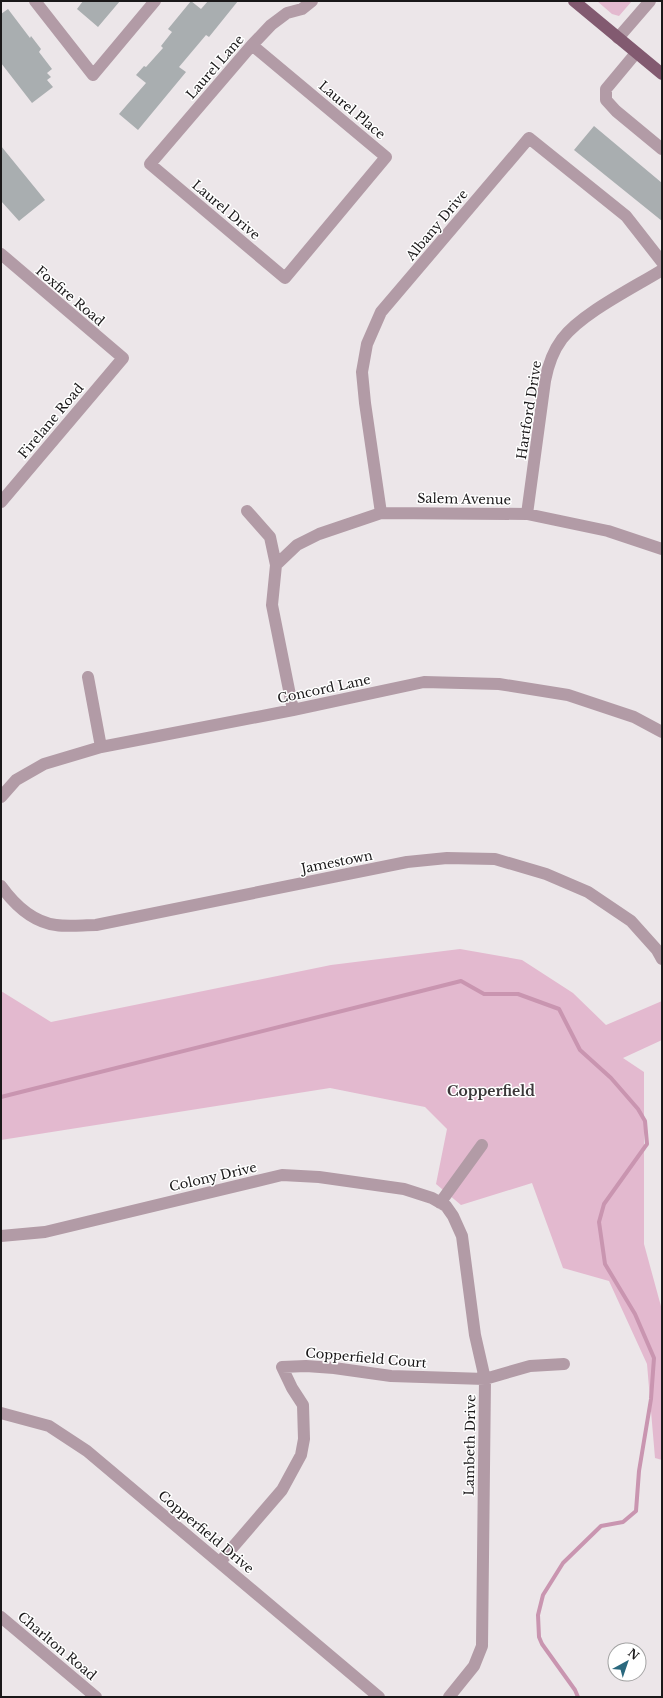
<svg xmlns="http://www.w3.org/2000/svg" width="663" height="1698" font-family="'Libre Baskerville',serif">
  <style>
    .green { fill: #e3b9cf }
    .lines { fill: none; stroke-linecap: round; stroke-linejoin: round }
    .stream { stroke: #c995b0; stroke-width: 4 }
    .building { fill: #a9aeb0 }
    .minor { stroke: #b29ba6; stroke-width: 12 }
    .major { stroke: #825a70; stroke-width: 12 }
    .labels { text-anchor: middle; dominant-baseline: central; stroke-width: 3; stroke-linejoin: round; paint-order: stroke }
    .street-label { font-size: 13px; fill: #1a1819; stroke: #fff }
    .neighbourhood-label { font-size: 14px; font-weight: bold; fill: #3b3739; stroke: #fff }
  </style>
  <rect width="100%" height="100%" fill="#ece6e9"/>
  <path class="green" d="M597 1H632L619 16 612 14Z
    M460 949 522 960 573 993 606 1025 662 1001V1040L623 1058 644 1072V1244L662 1310V1460L655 1458 647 1364 609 1281 563 1268 532 1183 461 1205 436 1184 447 1129 425 1107 330 1088 1 1140V991L51 1022 331 965Z"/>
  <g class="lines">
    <path class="stream" d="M1 1097 461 981 484 994H518L559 1009 580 1050 611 1078 638 1109 645 1121 647 1144 604 1204 599 1222 605 1264 635 1314 654 1358 651 1399 639 1471 636 1511 623 1522 601 1526 563 1563 543 1595 538 1615 539 1637 542 1644 575 1690 578 1697"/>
  </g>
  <path class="building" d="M83 1H120L98 27 77 9Z
    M191 1 201 9 208 1H238L209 37 206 35 179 67 186 72 138 130 119 114 146 83 136 75 144 66 146 67 163 48 161 46 172 32 168 29Z
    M8 9 30 38 31 36 41 49 39 52 52 69 47 73 51 77 47 80 53 87 32 103 1 63V14Z
    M594 126 662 183V221L574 150Z
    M1 146 45 200 19 221 1 201Z"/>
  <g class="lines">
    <path class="minor" d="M35 1 93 75 155 1
      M618 38 650 1
      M252 45 386 157 285 278 150 164 252 45 271 25 287 13 302 9 312 1
      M636 53 606 89V100L616 111 662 149
      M1 254 123 358 1 502
      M247 511 270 537 276 565 272 605 293 710
      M381 513 365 403 362 372 367 344 381 312 529 138 626 216 662 262
      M527 514 545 381C548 365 553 351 562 339 582 313 633 288 662 270
      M276 565 297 545 319 534 381 513 527 514 608 531 662 549
      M88 677 101 747
      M1 797 16 780 44 764 101 747 293 710 424 682 499 684 568 695 634 717 662 732
      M1 886C14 904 33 922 56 925 69 927 83 925 96 925L407 862 447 858 495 859 546 874 588 892 631 921 657 950 662 959
      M440 1203 482 1145
      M1 1236 45 1232 282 1175 319 1177 404 1189 432 1198 446 1206 453 1216 462 1236 475 1335 485 1379 482 1646 474 1666 449 1697
      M1 1413 49 1426 87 1451 379 1697
      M220 1562 282 1490 301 1455 304 1439 303 1405 292 1388 282 1367 306 1366 334 1368 391 1376 485 1379 530 1366 564 1364
      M1 1617 96 1697"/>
    <path class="major" d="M574 1 662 74"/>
  </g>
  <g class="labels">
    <g class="street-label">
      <text transform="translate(215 67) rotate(-49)">Laurel Lane</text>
      <text transform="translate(352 110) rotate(40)">Laurel Place</text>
      <text transform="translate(226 210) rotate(40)">Laurel Drive</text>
      <text transform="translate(437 225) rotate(-50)">Albany Drive</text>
      <text transform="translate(70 296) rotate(40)">Foxfire Road</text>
      <text transform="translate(529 410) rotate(-81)">Hartford Drive</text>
      <text transform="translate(51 421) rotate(-50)">Firelane Road</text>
      <text transform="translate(464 499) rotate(1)">Salem Avenue</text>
      <text transform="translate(324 689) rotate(-12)">Concord Lane</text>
      <text transform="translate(337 862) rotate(-11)">Jamestown</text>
      <text transform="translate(213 1177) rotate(-13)">Colony Drive</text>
      <text transform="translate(366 1358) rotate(5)">Copperfield Court</text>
      <text transform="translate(470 1445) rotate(-89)">Lambeth Drive</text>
      <text transform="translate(206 1532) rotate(40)">Copperfield Drive</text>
      <text transform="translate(57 1646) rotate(40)">Charlton Road</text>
    </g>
    <g class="neighbourhood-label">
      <text x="491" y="1091">Copperfield</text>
    </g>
  </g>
  <rect width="663" height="1698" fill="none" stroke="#1a1819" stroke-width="4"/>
  <g transform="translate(627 1662) rotate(40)"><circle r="19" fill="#ffffff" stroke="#a3a3a3"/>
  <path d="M0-3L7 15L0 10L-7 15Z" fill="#2a687e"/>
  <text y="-6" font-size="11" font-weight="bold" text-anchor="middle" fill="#1a1819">N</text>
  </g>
</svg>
